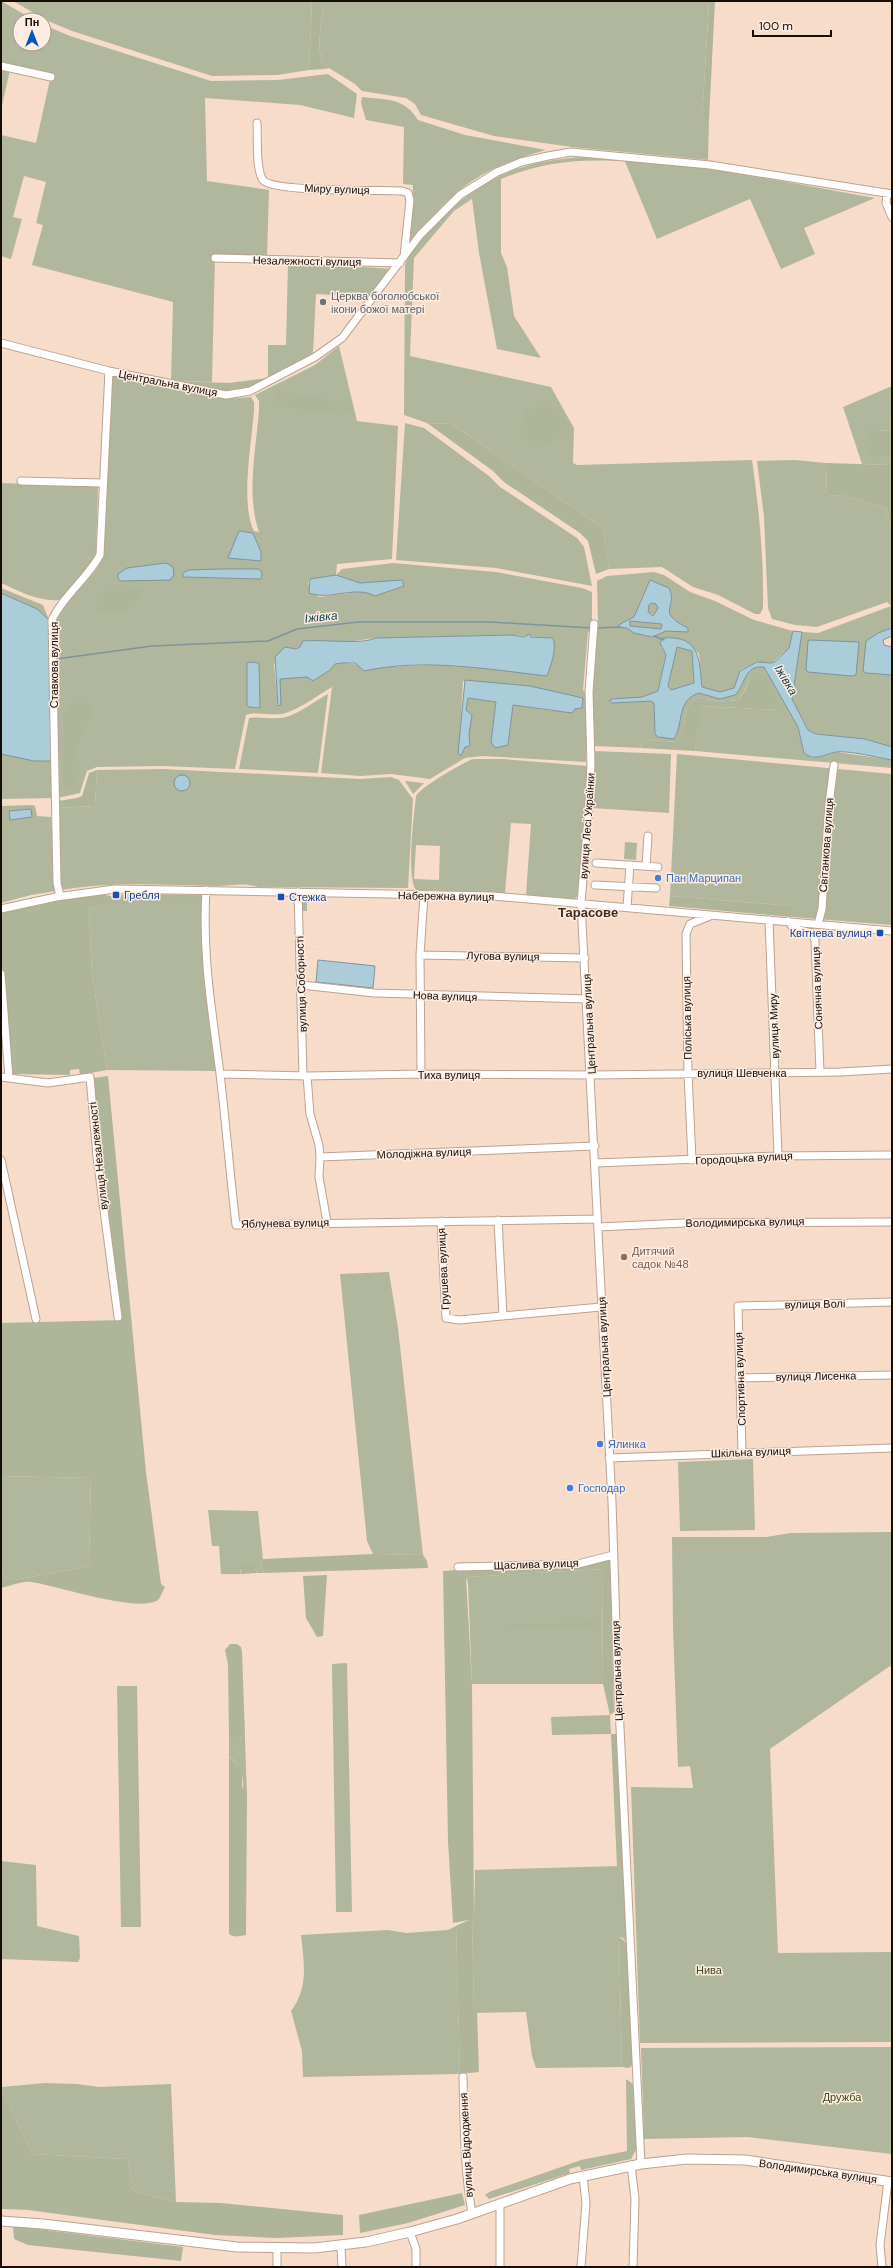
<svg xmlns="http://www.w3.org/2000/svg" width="893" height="2268" font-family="'DM Sans',sans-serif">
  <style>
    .green { fill: #b1b79d; fill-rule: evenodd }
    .forest { fill: #aeb598 }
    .water { fill: #abcdda; stroke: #7e939b; fill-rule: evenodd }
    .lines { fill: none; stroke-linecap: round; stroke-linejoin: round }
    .stream { stroke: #7e939b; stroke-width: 1.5 }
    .minor-casing { stroke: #bca291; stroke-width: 9 }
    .major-casing { stroke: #bca291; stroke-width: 11 }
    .minor { stroke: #fff; stroke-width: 7 }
    .major { stroke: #fff; stroke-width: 9 }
    .worship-dot { fill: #6b7280; stroke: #fdece1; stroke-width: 1.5 }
    .shop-dot { fill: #3f7fe0; stroke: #fdece1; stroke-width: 1.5 }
    .transit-dot { fill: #1a4fb4; stroke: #fdece1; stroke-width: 1.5 }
    .education-dot { fill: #8d6e63; stroke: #fdece1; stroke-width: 1.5 }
    .labels { text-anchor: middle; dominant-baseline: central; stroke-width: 3; stroke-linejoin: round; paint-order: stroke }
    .street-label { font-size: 11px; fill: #160d07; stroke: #fdece1 }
    .worship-label { font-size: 11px; fill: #5b616d; stroke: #fdece1; text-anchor: start }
    .shop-label { font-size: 11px; fill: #366cbe; stroke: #fdece1; text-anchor: start }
    .transit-label { font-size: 11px; fill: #164399; stroke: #fdece1; text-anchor: start }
    .education-label { font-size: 11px; fill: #785e54; stroke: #fdece1; text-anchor: start }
    .park-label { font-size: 11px; fill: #404818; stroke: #fdece1 }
    .water-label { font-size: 12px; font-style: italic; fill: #134252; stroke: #fdece1 }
    .quarter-label { font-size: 13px; font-weight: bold; fill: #422d1f; stroke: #fdece1 }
  </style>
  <rect width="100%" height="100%" fill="#f8dcca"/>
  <path class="green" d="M1 1 34 20H20V44H44V25L70 36 211 81 278 80 328 74 357 94 354 118 300 105 205 98 207 181 269 190 267 258 215 256 212 382 171 381 173 302 32 265 43 225 36 223 46 182 24 176 13 217 22 219 11 259 1 256V135L36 143 51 75 1 64Z
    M13 1H312L309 70 277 75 212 76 72 31 48 21Z
    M323 1H709L702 120H709L708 160 572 147 494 136 421 115 415 104 406 98 362 91 355 84 329 68 325 69C314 48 323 23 323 1Z
    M1 68 10 70 1 110Z
    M362 97C386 100 404 97 418 120L465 135 546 150C478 169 452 189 410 245L413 185 403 184 404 127 366 120 361 103Z
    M583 157 608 158 616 161C576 159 539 163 501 179V253L507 267 514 316 541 358 497 349 479 253 472 199 454 211 414 258 410 356 551 387 574 428 573 463 577 465 752 460C759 509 764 558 763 608L760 614H755L718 595 693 587 662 567 609 569 603 528 452 424 427 423 404 415 405 266C408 251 421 239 431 229 476 180 517 161 583 157Z
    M624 159 709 168 875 198 804 228 815 254 781 269 750 199 657 239Z
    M288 262 394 269 370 297 316 294 313 353 268 378V345H286Z
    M339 346 357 421 398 426 392 559 337 564 336 575 342 569 393 563 496 572 582 588 592 592V628L588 632 583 690 586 693V762L482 756 465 758 430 779 391 774 360 776 321 773 332 687C318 695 301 708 286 713 272 717 258 711 246 715L235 769 163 766 97 767 87 771 80 793 58 798 55 621 59 612 96 570 103 557 111 375 225 399 251 397 254 402V410C252 441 240 504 254 531L259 532C246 494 256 450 259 410V401L255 395 315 365ZM166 563 170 580 127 568ZM259 569 262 573 261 579 184 577 183 573 189 570ZM336 575 360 583 404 586 375 596 366 591 319 597 308 584 310 579ZM512 635 553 638 554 654 481 668 436 665 384 667 342 663 335 664 330 670 313 681 307 677 280 679 278 706 274 664 285 647 296 649 375 638ZM250 662 258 709 255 707 247 678V663ZM463 681 530 686 552 711 513 705 508 745 491 742 496 702 468 698 466 710 472 715 469 734 470 746 465 747 459 755Z
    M892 386V430L880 431 884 459 892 456V465L862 464 843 407Z
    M405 423 424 428 489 476 500 487 577 538 584 547 592 586 496 568 396 560Z
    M795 460 826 463 827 496 841 495 886 508 892 531V628L878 633 866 673 892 675V747L865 739 810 733 792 699 802 632 818 633 891 606 887 602 817 627 795 625 772 619 768 608 764 517 757 461Z
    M1 483 98 487 96 554 90 565 59 600C39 602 19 591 1 583Z
    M654 572 664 575 690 592 715 601 754 620 793 631 789 648 772 663 757 662 740 670 734 688 720 692 702 687 699 654 691 645 661 647 666 655 658 691 642 697 612 699 609 702 612 703 651 701 655 703V708L676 737C680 720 680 698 699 693L720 699 735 695C746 684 744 665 764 667L798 727 804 753 812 758 837 752 892 760V768L695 751 699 706 781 710 750 676 746 688 738 700 718 702 698 697 687 707 682 738 676 742C666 742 647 737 640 746L641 748 594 746 592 692 598 624 597 581 607 576ZM650 580 671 593 668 611 674 621 688 628V632L666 631 652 637 634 633 627 628 618 627 634 617Z
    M1 588 43 605 49 620 53 798 1 799V754L34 761 37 609 1 593Z
    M647.5 609a5.5 5.5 0 1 1 11 0a5.5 5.5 0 1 1-11 0Z
    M630 621 662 624 661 629 629 626Z
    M677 647 692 651 694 683 671 690 668 686Z
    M328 694 318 773 239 769 249 718C255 716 275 720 286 717 300 713 315 701 328 694Z
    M594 751 671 754 669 813 592 808Z
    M677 754 892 774V925L792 917V906L670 896Z
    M473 759H503L588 766 578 896 574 899 526 895 531 824 511 823 505 893 416 890C406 876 414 816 416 796 421 787 462 763 473 759ZM416 845 440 846 439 880 414 879Z
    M163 769 360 779 391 777 399 780 413 799 408 888 258 887C244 882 231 886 216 886 164 885 113 881 61 890L59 882 58 808 95 806 97 770Z
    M405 781 424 783 413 794Z
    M32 805 35 806 37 816 51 817 56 891 31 895 1 903V806Z
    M625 842 637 843 636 860 624 859Z
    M305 897H320L307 899V911H302L303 947 337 953 302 947 301 902Z
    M130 902 204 903 202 942 216 1071 107 1070 92 973 89 910 99 904Z
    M389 1272 398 1328 423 1555 373 1554 367 1541 340 1274Z
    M753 1459 755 1530 680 1531 678 1462Z
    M1 1476 91 1478 89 1566 15 1580 1 1575Z
    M208 1510 258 1511 263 1559 261 1566 264 1573H257L256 1569 240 1570 242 1574H221L219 1546H212Z
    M892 1532V1667L890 1666 770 1749 778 1953 892 1952V2042L640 2043 631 1787 693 1788 690 1766 678 1767 673 1627 672 1537H766L791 1533Z
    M602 1569 603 1684H472L468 1583 466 1577Z
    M347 1663 352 1912H336L332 1664Z
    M117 1686H137L141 1927H121Z
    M610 1715 611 1734 552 1735 551 1717Z
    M245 1734V1739L247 1796C241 1790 244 1785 243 1778 242 1770 235 1761 229 1756V1738H240Z
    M1 1861 36 1865 37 1926 79 1936 80 1958 78 1962 1 1959Z
    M623 1864 627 1943 623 1938 619 1937 622 2067 536 2068 532 2056 526 2012 476 2013 474 2010 472 1919 474 1916 475 1870 621 1866Z
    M456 1926 460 2074 303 2077 302 2051 291 2011C309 1987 304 1963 301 1935L388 1930 406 1933 448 1930Z
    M892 2047V2154L748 2137 644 2139 641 2048Z
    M626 2079 633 2084 638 2146 631 2159 581 2170 580 2166 569 2169 570 2173 489 2199 485 2195 489 2192 581 2160 627 2151Z
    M45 2083 77 2084 99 2087 171 2084 176 2202 133 2191 128 2159 32 2154 1 2087Z"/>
  <path class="forest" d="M312 1H323C323 23 314 48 325 69L309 70Z
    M715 1 709 120H702L709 2Z
    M268 378C229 399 211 389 171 381L229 383Z
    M281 392 348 403 353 412 344 415 290 408 276 404 275 396Z
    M546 406 562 411 569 431 537 449 520 437 523 410Z
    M427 423 452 424 603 528 609 569 596 574 588 541 580 533 504 482 493 471Z
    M870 429 880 431 892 430V456L884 459 870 456 864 443Z
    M826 463 892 465V531L886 508 841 495 827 496Z
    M122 585 142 589C139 611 118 615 99 611L95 605 109 587Z
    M758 672 766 678 781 710 700 706 695 751 641 748 640 746C647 737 666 742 676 742L682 737 687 707 698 697 718 702 738 700 746 689 750 676Z
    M84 702 94 707C92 722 83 731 78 745 73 762 87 773 71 790L62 784 61 759 64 711 71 703Z
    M97 770 95 806 58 808V801L77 798 82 796 89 773Z
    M99 894 111 896 128 894 201 895 204 897V903L99 904 89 910 92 973 107 1070 80 1075 79 1069 70 1070V1075L10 1074 1 953V913L63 899Z
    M670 896 793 906 792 917 669 906Z
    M108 1076 146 1472 161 1584 165 1587 159 1599C141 1615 56 1585 31 1582 22 1581 10 1586 1 1588V1575L15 1580 89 1566 91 1478 1 1476V1323L121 1320 93 1078Z
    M373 1554 423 1555 427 1561 428 1568 264 1573 261 1566 263 1559Z
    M610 1559 614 1712 610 1715 603 1684 602 1569 466 1577 472 1684 474 1916 472 1920 474 2010H477L479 2072 460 2074 456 1926 469 1920 453 1923 448 1841 443 1571Z
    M244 1562 254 1566 257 1573 242 1574 240 1567Z
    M327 1575 323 1636 317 1637 306 1618 303 1576Z
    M595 1622 596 1627 509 1628V1625Z
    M230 1644H237L241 1647 242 1652 245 1734C240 1739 236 1739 229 1738L228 1664 225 1650Z
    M611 1734H616L623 1864 622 1866H617Z
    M229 1756 243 1771 242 1786 247 1796 246 1935C240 1936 234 1938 229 1934Z
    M619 1937 627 1943 633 2059 632 2065 629 2068 622 2067Z
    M1 2087 32 2154 128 2159 133 2191 176 2202 221 2203 343 2215V2235L277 2238 215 2235 28 2210 1 2209Z
    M462 2193 465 2205 408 2223 360 2233 359 2215Z
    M13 2226 183 2247 181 2261 28 2245 14 2239Z"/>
  <path class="water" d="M239 531 253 533 261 552V561L228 558Z
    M166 563 173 567 174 575 170 580 121 581 118 579V574L127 568Z
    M219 569H259L262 573 261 579 183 577V573L189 570Z
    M336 575 360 583 402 580 404 586 375 596C355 585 330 601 309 593L310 579Z
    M650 580 669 588C679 608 654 611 688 628V632L666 631 652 637 634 633 627 628 618 627 620 624 634 617ZM651 603 656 604 658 608 653 616 648 612 649 605ZM630 621 662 624 661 629 630 626Z
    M1 593 37 609 49 620 52 761H34L1 754Z
    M892 628V636L883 640 884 645 892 647V675L866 673 863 671 866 641 878 633Z
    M793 631 802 632 792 699 808 730 816 734 865 739 892 747V760C879 758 848 750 836 752 824 754 815 762 804 753L798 727 764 667C744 665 746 684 735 695L720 699 699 693C676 700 684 724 674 739L658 737 655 734 654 703 651 701 612 703 609 701 612 699 642 697 658 691 666 655 660 643 663 638C701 635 699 660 702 687L720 692 734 688 740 671 757 662 772 663 776 661 789 648ZM677 647 692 651 694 683 671 690 668 686Z
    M529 634 531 637 553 638C557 649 551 665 547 676 486 669 424 658 364 671L355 663H342L335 664 330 670 313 681 307 677 280 679 281 705 278 706 275 657 285 647 296 649 300 647 303 641C320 639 363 645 375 638L512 635 524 637Z
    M810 640 859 642 856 675 851 676 808 672 806 670 808 641Z
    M250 662 259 663 260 708 249 707 247 705V663Z
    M465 680 530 686 583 698 582 708 575 709 572 713 513 705 508 745 495 748 491 742 496 702 468 698 466 710 472 715 469 734 470 746 465 747 461 756 458 753Z
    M174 783a8 8 0 1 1 16 0a8 8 0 1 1-16 0Z
    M31 809 32 817 10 820 9 811Z
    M318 960 375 966 373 988 316 982Z"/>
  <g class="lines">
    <path class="stream" d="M596 628 620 627
      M654 636 664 640
      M56 659 152 646 268 641 297 629 358 622H491L592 628"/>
    <g class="minor-casing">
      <path id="minor" d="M1 66 51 77
        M257 123C258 136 255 173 264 181 276 192 379 190 402 191L408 193 410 200 404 257
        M887 193 886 203 892 217
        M215 258 400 263
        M1 343 109 371 226 395 250 391 315 357 342 338 420 235 460 195 497 172 521 162 548 156 571 152 710 165 892 194
        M21 481 102 483
        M594 624 589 692 591 764 589 806 581 903 612 1502 618 1686 641 2164
        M596 863 658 867
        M646 866 648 836
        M595 885 656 888
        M206 890C202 956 212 1010 220 1074 226 1124 230 1175 236 1225L597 1219
        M298 892 303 1076
        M60 896 57 883 52 620C63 596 87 579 100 555L109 371
        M627 907 630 865
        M1 909 56 897 115 889 493 896 892 931
        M769 920 778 1156
        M788 921 794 929 812 933 815 940 820 1072
        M818 924 822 909 829 804 834 765
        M420 955 585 958
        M1 974 9 1078 48 1083 90 1077 97 1157 118 1317
        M302 985 374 993 588 999
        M220 1074 307 1076 421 1074 591 1075 840 1072 892 1069
        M421 1074 420 955 424 895
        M307 1076 310 1114 319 1145 320 1157
        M1 1077 9 1078
        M1 1160 36 1319
        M692 1160 688 1073 686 934 690 924 710 916
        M595 1163 778 1156 892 1155
        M498 1220 503 1316
        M441 1221 446 1318 459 1320 601 1307
        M327 1222 319 1177 320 1157 595 1146
        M598 1227 684 1223 892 1222
        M739 1378 892 1375
        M742 1453 738 1306 892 1302
        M609 1458 892 1448
        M458 1567 578 1564 613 1555
        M463 2077C464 2122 464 2168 472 2213
        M631 2165 635 2199 633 2267
        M410 2232 416 2249V2267
        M341 2246 342 2267
        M277 2249V2267
        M500 2267V2204
        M581 2267 586 2203 583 2176
        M882 2267 880 2245 888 2181"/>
    </g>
    <g class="major-casing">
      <path id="major" d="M1 2221 43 2224 237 2247 314 2248 366 2242 410 2232 457 2219 570 2179 641 2164 687 2159 745 2160 892 2182"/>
    </g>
    <use href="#minor" class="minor"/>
    <use href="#major" class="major"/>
  </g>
  <circle class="worship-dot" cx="323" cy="302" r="4"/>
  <g class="shop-dot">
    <circle cx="658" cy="878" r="4"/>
    <circle cx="600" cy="1444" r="4"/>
    <circle cx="570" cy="1488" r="4"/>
  </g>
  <g class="transit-dot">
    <rect x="112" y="891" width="8" height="8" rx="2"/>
    <rect x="277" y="893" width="8" height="8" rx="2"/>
    <rect x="876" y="929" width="8" height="8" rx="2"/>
  </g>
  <circle class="education-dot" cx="624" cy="1257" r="4"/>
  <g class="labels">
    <g class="street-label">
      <text transform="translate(337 189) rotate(2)">Миру вулиця</text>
      <text transform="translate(307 261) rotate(1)">Незалежності вулиця</text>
      <text transform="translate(168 383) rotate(11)">Центральна вулиця</text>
      <text transform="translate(54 665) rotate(-90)">Ставкова вулиця</text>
      <text transform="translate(587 826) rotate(-86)">вулиця Лесі Українки</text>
      <text transform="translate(826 845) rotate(-86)">Світанкова вулиця</text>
      <text transform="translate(446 896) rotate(1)">Набережна вулиця</text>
      <text transform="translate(503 956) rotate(1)">Лугова вулиця</text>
      <text transform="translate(301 984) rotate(-92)">вулиця Соборності</text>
      <text transform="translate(817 988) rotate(-92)">Сонячна вулиця</text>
      <text transform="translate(445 996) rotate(2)">Нова вулиця</text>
      <text transform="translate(687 1018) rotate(-91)">Поліська вулиця</text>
      <text transform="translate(589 1024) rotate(-93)">Центральна вулиця</text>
      <text transform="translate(774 1026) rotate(-92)">вулиця Миру</text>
      <text x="742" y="1073">вулиця Шевченка</text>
      <text x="449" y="1075">Тиха вулиця</text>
      <text transform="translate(424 1153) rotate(-2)">Молодіжна вулиця</text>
      <text transform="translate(98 1156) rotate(-96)">вулиця Незалежності</text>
      <text transform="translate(744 1158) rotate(-3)">Городоцька вулиця</text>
      <text transform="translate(745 1222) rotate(-1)">Володимирська вулиця</text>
      <text transform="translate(285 1223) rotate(-1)">Яблунева вулиця</text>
      <text transform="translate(443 1269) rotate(-93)">Грушева вулиця</text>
      <text transform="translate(815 1304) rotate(-1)">вулиця Волі</text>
      <text transform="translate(604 1347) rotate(-93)">Центральна вулиця</text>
      <text transform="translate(816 1376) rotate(-1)">вулиця Лисенка</text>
      <text transform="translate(740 1379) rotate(-92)">Спортивна вулиця</text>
      <text transform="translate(751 1452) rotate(-2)">Шкільна вулиця</text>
      <text transform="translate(536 1564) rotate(-2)">Щаслива вулиця</text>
      <text transform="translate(617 1671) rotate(-92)">Центральна вулиця</text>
      <text transform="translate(466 2145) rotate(-93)">вулиця Відродження</text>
      <text transform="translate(818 2171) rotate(8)">Володимирська вулиця</text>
    </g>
    <g class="worship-label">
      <text x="331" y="296">Церква боголюбської<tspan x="331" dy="13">ікони божої матері</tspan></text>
    </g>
    <g class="shop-label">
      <text x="666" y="878">Пан Марципан</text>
      <text x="608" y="1444">Ялинка</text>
      <text x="578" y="1488">Господар</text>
    </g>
    <g class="transit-label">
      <text x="124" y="895">Гребля</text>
      <text x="289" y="897">Стежка</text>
      <text x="872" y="933" text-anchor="end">Квітнева вулиця</text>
    </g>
    <g class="education-label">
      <text x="632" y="1251">Дитячий<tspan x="632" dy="13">садок №48</tspan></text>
    </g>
    <g class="park-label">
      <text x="709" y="1970">Нива</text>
      <text x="842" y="2097">Дружба</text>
    </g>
    <g class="water-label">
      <text transform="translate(321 617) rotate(-6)">Іжівка</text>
      <text transform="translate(786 680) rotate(59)">Іжівка</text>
    </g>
    <g class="quarter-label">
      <text x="588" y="912">Тарасове</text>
    </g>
  </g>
  <rect width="893" height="2268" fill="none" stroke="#160d07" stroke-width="4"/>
  <g transform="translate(32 32)"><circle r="19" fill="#fdece1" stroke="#a1938a"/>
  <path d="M0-3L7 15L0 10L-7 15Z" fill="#0255bf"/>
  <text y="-6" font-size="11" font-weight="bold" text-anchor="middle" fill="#160d07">Пн</text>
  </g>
  <path d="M753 30v6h78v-6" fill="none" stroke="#160d07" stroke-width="2"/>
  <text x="759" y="30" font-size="12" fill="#160d07" stroke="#fdece1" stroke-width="3" paint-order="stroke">100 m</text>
</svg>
